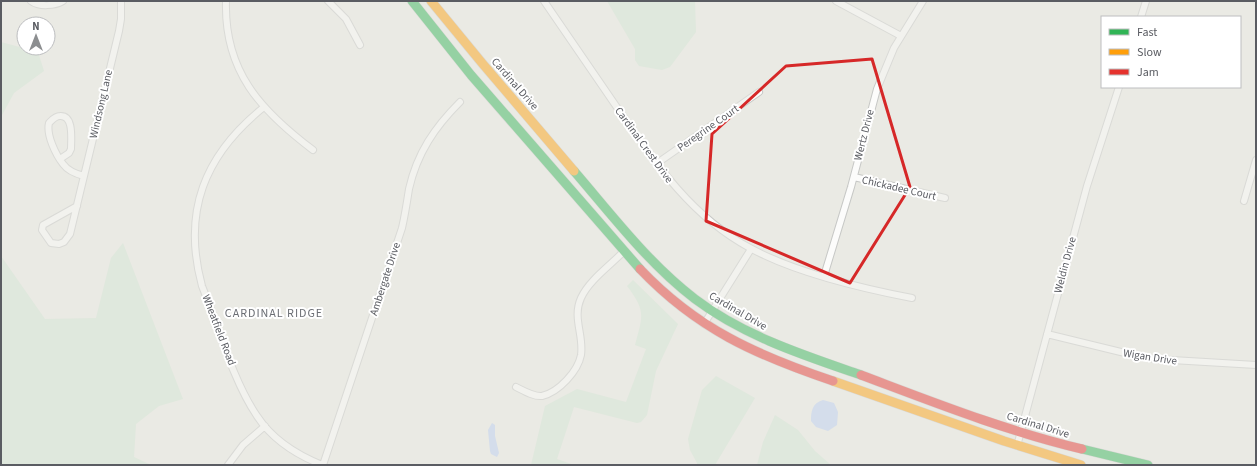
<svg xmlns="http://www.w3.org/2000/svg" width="1257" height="466" font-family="'Source Sans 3',sans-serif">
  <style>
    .green { fill: #d3e6d4 }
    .water { fill: #bacef3 }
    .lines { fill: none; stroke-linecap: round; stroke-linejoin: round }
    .street-casing { stroke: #c7c8c6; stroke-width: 8 }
    .fast-casing { stroke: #c7c7c6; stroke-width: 10 }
    .slow-casing { stroke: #c7c7c6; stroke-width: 10 }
    .jam-casing { stroke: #c7c7c6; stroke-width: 10 }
    .street { stroke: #fcfcfb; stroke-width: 6 }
    .fast { stroke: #30b455; stroke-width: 9 }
    .slow { stroke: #ff9f0a; stroke-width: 9 }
    .jam { stroke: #e5322d; stroke-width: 9 }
    .marked { fill: none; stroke: #d62828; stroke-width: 3; stroke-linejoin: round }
    .labels { text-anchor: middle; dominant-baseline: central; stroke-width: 4; stroke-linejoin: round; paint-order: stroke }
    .street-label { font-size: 11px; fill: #5a5c62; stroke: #fff }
    .neighbourhood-label { font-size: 12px; letter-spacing: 1px; fill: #6b6e74; stroke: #fff }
  </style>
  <rect width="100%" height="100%" fill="#eaeae4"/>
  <path class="green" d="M607 1H695L696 32 670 67 662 70 639 66 635 60V49Z
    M1 42 38 52 44 71 14 93 1 117Z
    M123 243 183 399 159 406 136 424 134 457 151 465H1V256L45 319 96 318 111 258Z
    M633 280 678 324 656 371 647 415 641 422 637 423 574 407 557 459 574 465H531L545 406 577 389 626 402 646 349 635 345C643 315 646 311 627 286Z
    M716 376 755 398 715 465H697V463L690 450 688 439 702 390Z
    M775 415 798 430 815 451 831 465H757L763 442Z"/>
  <path class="water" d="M823 400 834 403 838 412 837 425 828 431 816 427 811 421C811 412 812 403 823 400Z
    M492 423 495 425V436L499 453 497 457 491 454 490 451 488 430Z"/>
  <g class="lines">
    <g class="street-casing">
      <path id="street" d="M31 1C39 7 55 6 63 1
        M226 1C224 71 260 110 313 150
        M328 1 346 19 360 45
        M544 1C568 36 592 71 616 106 654 161 690 216 750 248 796 273 860 288 912 298
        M836 1 901 36
        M1141 17 1146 1
        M264 107C204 155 182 212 202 286 218 326 233 381 257 416 272 439 297 455 322 465
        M60 159 69 153 71 149C71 139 74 115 60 116 55 116 52 120 49 123 46 135 56 155 63 164 68 171 76 174 84 176
        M656 164 759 92
        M854 177 945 198
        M1244 201 1256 160
        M77 206 43 225 42 230 51 243 59 244 64 242 70 234 119 31 121 19V1
        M824 276 851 187 877 89 894 48 923 1
        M704 324 751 249
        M1047 334 1129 354 1155 359 1256 365
        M516 387C524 391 534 397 542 396 559 392 578 371 581 355 584 335 572 318 581 298 589 280 611 265 624 251
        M1017 446 1087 186 1119 87
        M228 465 243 445 265 426
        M323 465 402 228C405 215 407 202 409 189 417 153 435 127 460 102"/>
    </g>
    <g class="fast-casing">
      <path id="fast" d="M412 1 471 75 640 269
        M574 171C612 215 648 263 695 299 744 336 803 355 861 375
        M1082 449 1148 465"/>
    </g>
    <g class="slow-casing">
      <path id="slow" d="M431 1 482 63 574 171
        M833 381 1004 441 1081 465"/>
    </g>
    <g class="jam-casing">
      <path id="jam" d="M640 269C697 329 756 355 833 381
        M861 375C933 402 1006 431 1082 449"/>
    </g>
    <use href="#street" class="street"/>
    <use href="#fast" class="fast"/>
    <use href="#slow" class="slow"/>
    <use href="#jam" class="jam"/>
  </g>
  <path d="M0 0H1257V466H0ZM872 59 910 187 850 283 706 221 712 134 786 66Z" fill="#eaeae4" fill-opacity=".55" fill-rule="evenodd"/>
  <path class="marked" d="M872 59 910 187 850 283 706 221 712 134 786 66Z"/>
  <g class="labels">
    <g class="street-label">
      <text transform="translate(515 84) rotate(49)">Cardinal Drive</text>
      <text transform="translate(101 104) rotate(-77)">Windsong Lane</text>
      <text transform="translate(708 128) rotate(-35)">Peregrine Court</text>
      <text transform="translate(864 135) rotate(-76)">Wertz Drive</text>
      <text transform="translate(644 145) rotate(54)">Cardinal Crest Drive</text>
      <text transform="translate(899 188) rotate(13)">Chickadee Court</text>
      <text transform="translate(1065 265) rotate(-75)">Weldin Drive</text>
      <text transform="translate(385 279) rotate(-72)">Ambergate Drive</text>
      <text transform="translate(738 311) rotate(30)">Cardinal Drive</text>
      <text transform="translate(219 330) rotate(69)">Wheatfield Road</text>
      <text transform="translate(1150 357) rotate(9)">Wigan Drive</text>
      <text transform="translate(1038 425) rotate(17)">Cardinal Drive</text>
    </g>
    <g class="neighbourhood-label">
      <text x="274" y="313">CARDINAL RIDGE</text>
    </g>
  </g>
  <rect width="1257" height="466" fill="none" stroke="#5a5c62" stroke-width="4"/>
  <rect x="1101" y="16" width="140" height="72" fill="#ffffff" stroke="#bdbec0"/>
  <rect x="1109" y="29" width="20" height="6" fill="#30b455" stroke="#bdbec0"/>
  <text x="1137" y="36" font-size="12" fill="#5a5c62">Fast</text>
  <rect x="1109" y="49" width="20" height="6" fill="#ff9f0a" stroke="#bdbec0"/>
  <text x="1137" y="56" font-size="12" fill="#5a5c62">Slow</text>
  <rect x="1109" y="69" width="20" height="6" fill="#e5322d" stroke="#bdbec0"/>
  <text x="1137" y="76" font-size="12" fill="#5a5c62">Jam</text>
  <g transform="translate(36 36)"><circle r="19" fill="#ffffff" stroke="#bdbec0"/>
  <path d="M0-3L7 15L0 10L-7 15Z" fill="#8c8e90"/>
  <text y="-6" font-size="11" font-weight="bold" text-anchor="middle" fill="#5a5c62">N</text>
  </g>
</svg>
